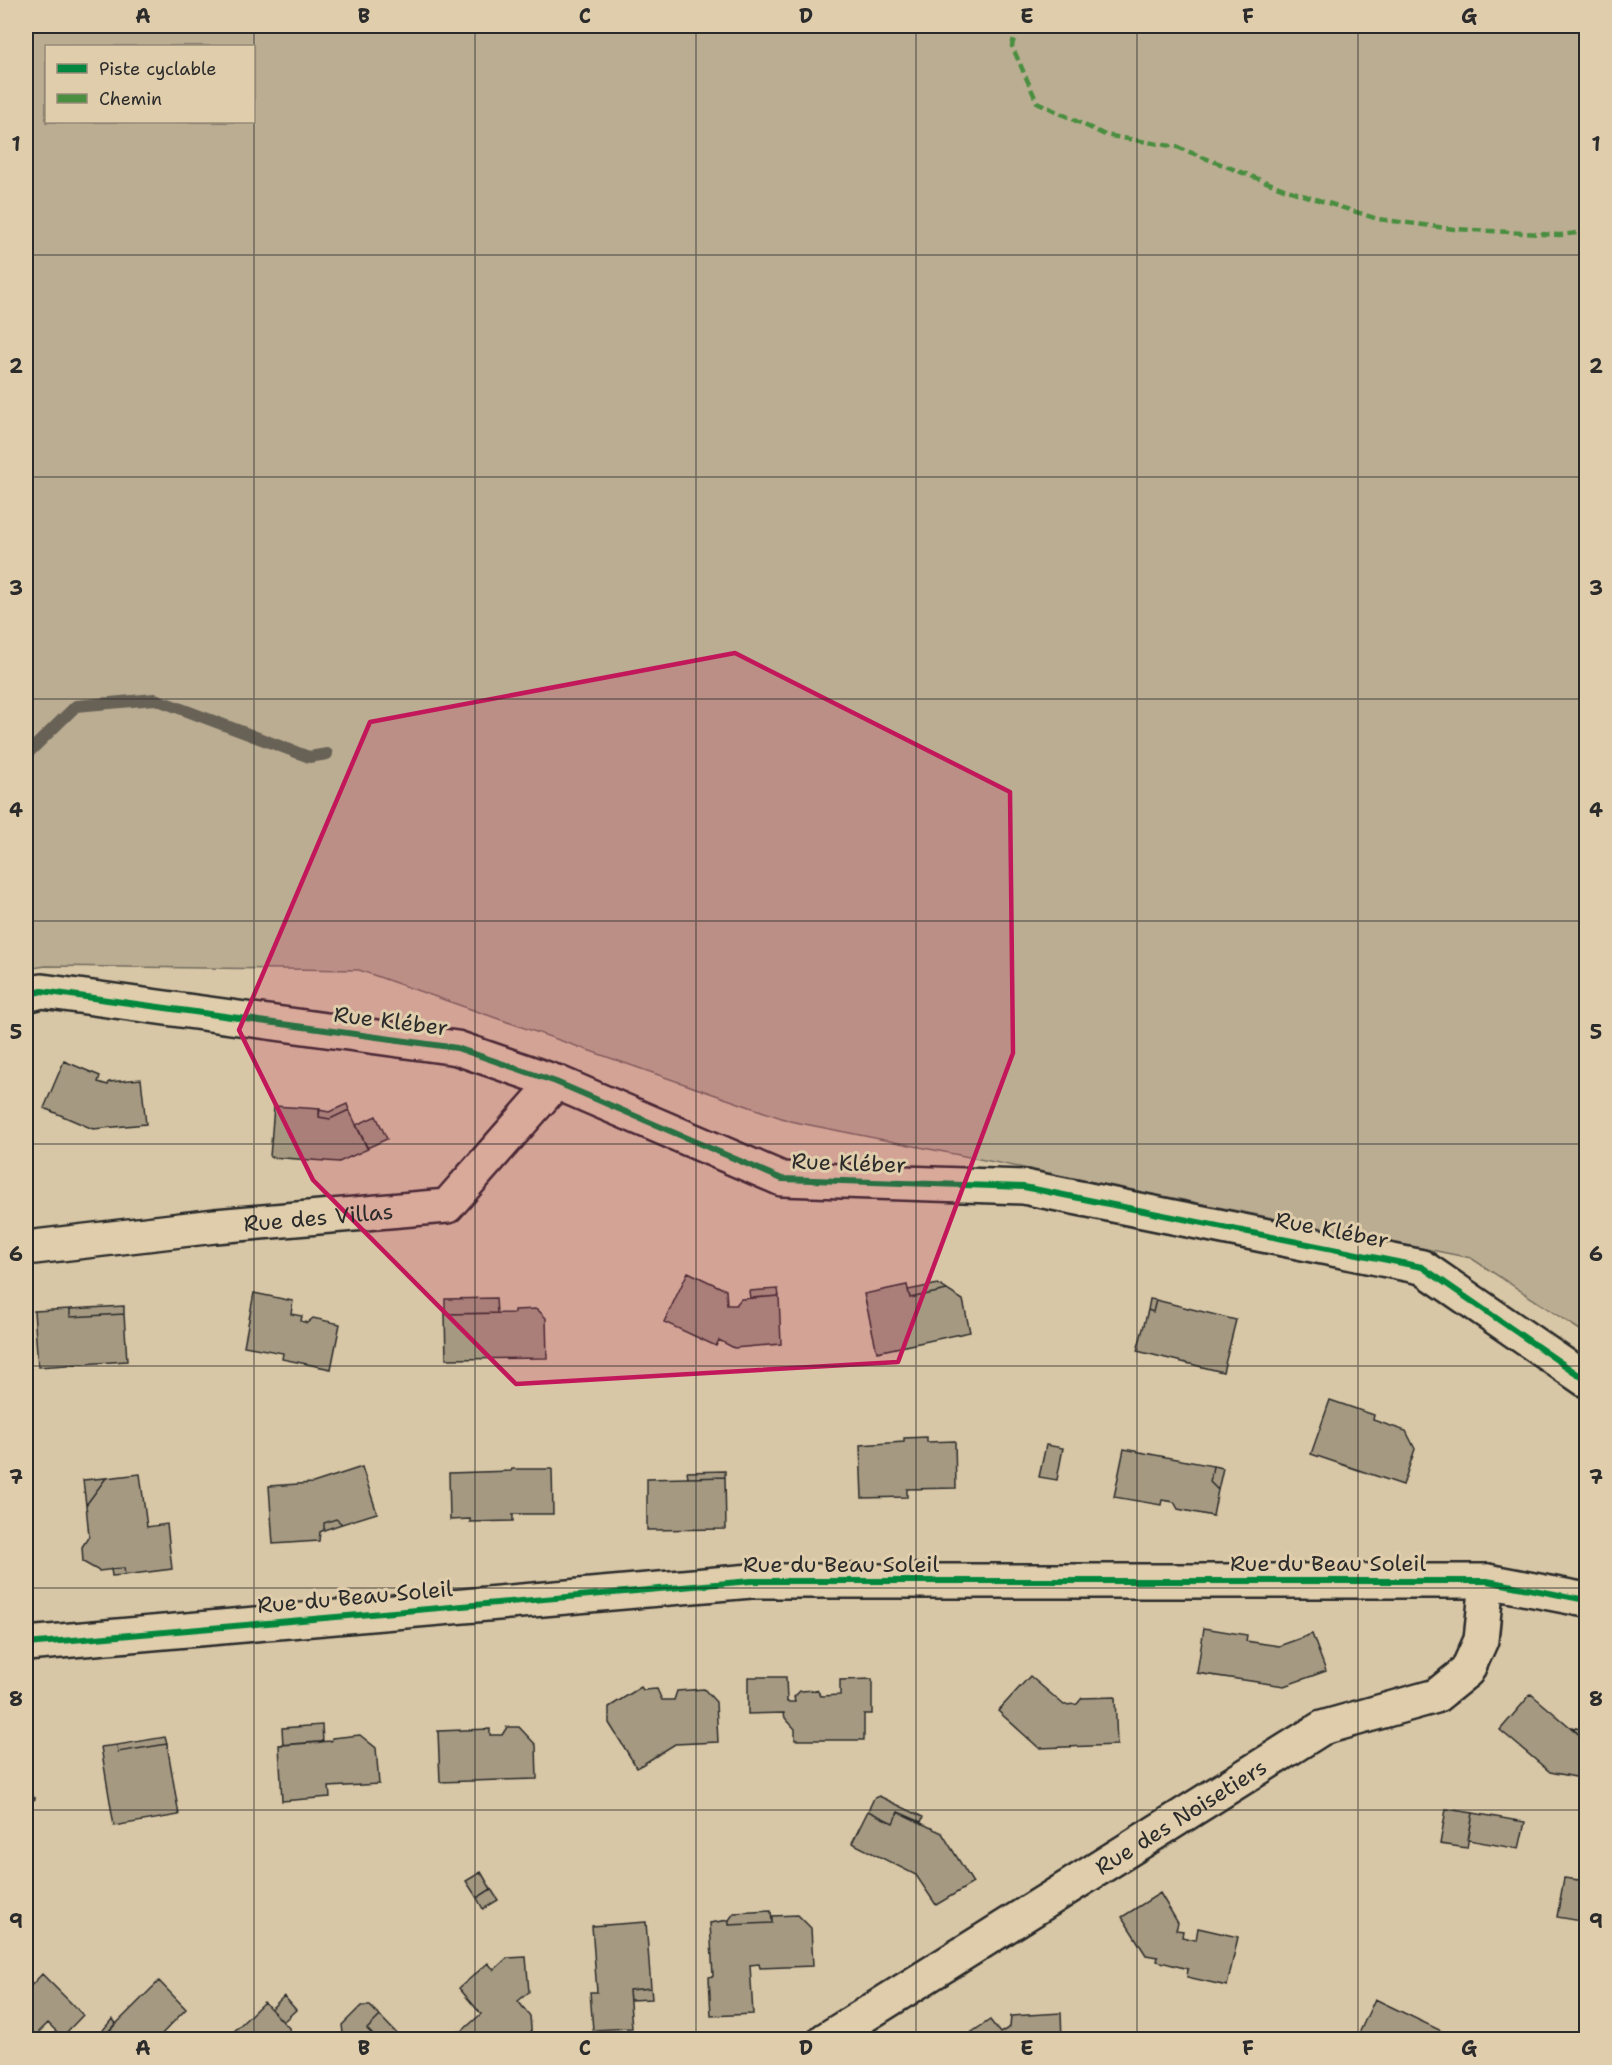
<svg xmlns="http://www.w3.org/2000/svg" width="1612" height="2065" font-family="'Shantell Sans',sans-serif">
  <style>
    .green { fill: #bbad92; stroke: #736c5e; stroke-width: 1.5; fill-rule: evenodd }
    .lines { fill: none; stroke-linecap: round; stroke-linejoin: round }
    .stream { stroke: #686257; stroke-width: 12 }
    .building { fill: #a59981; stroke: #2b2b2b; stroke-width: 1.5 }
    .minor-casing { stroke: #2b2b2b; stroke-width: 38 }
    .minor { stroke: #dfcdab; stroke-width: 33 }
    .quiet { stroke: #4a8e3f; stroke-width: 4.5; stroke-dasharray: 9 4.5; stroke-linecap: butt }
    .cycleway-casing { stroke: #dfcdab; stroke-width: 10 }
    .cycleway { stroke: #00873e; stroke-width: 6 }
    .marked { fill: #c2185b; fill-opacity: 0.2; stroke: #c2185b; stroke-width: 4.5; stroke-linejoin: round }
    .grid { fill: none; stroke: #2b2b2b; stroke-width: 1.5; stroke-opacity: 0.55 }
    .labels { text-anchor: middle; dominant-baseline: central; stroke-width: 6; stroke-linejoin: round; paint-order: stroke }
    .street-label { font-size: 22px; fill: #2b2b2b; stroke: #dfcdab }
    .neatline { fill: none; stroke: #2b2b2b; stroke-width: 2 }
    .grid-label { font-size: 20px; text-anchor: middle; font-weight: bold; fill: #2b2b2b }
  </style>
  <rect width="100%" height="100%" fill="#d8c7a6"/>
  <filter id="ink" filterUnits="userSpaceOnUse"><feTurbulence type="fractalNoise" baseFrequency=".0167" numOctaves="2"/><feDisplacementMap in="SourceGraphic" scale="12" xChannelSelector="R" yChannelSelector="G"/><feConvolveMatrix kernelMatrix="1 2 1 2 8 2 1 2 1" color-interpolation-filters="sRGB"/></filter>
  <g filter="url(#ink)">
    <path class="green" d="M26 26H1586V1334L1471 1258 790 1121 359 970 46 966 26 969ZM46 46H254V122H46Z"/>
    <g class="lines">
      <path class="stream" d="M26 755 76 706 155 699 309 757 327 754"/>
    </g>
    <path class="building" d="M64 1061 100 1076 98 1082 108 1085 109 1082 141 1079 146 1124 93 1129 44 1108Z
      M347 1104 349 1110 330 1119 319 1117V1110L329 1112Z
      M274 1106 320 1109 319 1117 330 1119 349 1110 368 1149 339 1162 270 1157Z
      M376 1116 387 1139 367 1148 356 1125Z
      M688 1272 726 1290 727 1305H736L741 1299 779 1296 781 1344 734 1348 719 1340 716 1346 664 1322Z
      M938 1284 947 1290 910 1298 908 1290Z
      M907 1285 910 1298 947 1290 963 1300 970 1332 877 1352 864 1294Z
      M778 1289 779 1296 750 1298 749 1291Z
      M254 1293 293 1301 291 1314 302 1316 301 1321 307 1323 313 1318 340 1324 331 1369 282 1359 283 1353 244 1346Z
      M496 1298 497 1313 445 1314V1299Z
      M1150 1299 1156 1300 1153 1312 1148 1310Z
      M1156 1300 1236 1320 1223 1372 1137 1351 1148 1310 1153 1312Z
      M124 1306V1314L70 1317V1309Z
      M70 1309V1317L124 1314 127 1361 38 1367 34 1311Z
      M537 1309 546 1318 547 1358 446 1359 445 1314 514 1313V1310Z
      M1330 1400 1374 1415 1373 1420 1406 1431 1415 1449 1403 1485 1311 1454Z
      M927 1437V1442L955 1441 956 1488 907 1489V1497L862 1498 860 1445 904 1442V1438Z
      M1046 1445 1063 1448 1057 1480 1039 1477Z
      M1124 1449 1213 1466 1210 1482 1218 1490 1213 1516 1178 1509 1174 1502 1162 1500 1161 1505 1114 1497Z
      M1213 1466 1223 1468 1218 1490 1210 1482Z
      M362 1467 377 1513 342 1524 336 1519 324 1523V1530L320 1532 319 1541 273 1544 269 1486 313 1483Z
      M512 1469H552L553 1514H513V1521L470 1522V1519L450 1520 449 1473 511 1471Z
      M725 1471V1477L688 1478 687 1472Z
      M140 1474 147 1527 167 1524 172 1569 125 1575 124 1568 99 1571 83 1562 82 1547 89 1536 86 1505 106 1478Z
      M725 1477 726 1529 647 1530V1479Z
      M106 1478 86 1505 83 1480Z
      M336 1519 342 1524 324 1530V1523Z
      M124 1568 125 1575 112 1576 111 1569Z
      M1204 1628 1247 1635 1246 1641 1279 1646 1312 1634 1326 1671 1284 1686 1197 1673Z
      M1030 1676 1064 1705 1077 1704 1082 1698 1115 1697 1117 1745 1039 1748 998 1711Z
      M748 1677H786L787 1702H795L794 1697 800 1691 817 1690 821 1696 840 1695V1680L872 1679V1714H864V1740H795V1729L785 1718 784 1713 748 1714Z
      M641 1687 643 1690 657 1689 662 1700H674L677 1691 704 1689 716 1702 718 1742 675 1744 637 1768 609 1723V1707Z
      M1531 1694 1582 1737 1586 1738V1779L1550 1772 1500 1730Z
      M322 1725 323 1742 283 1745 282 1728Z
      M507 1727H519L536 1745 537 1779 440 1782 438 1731 490 1729V1735H502Z
      M1571 1727 1586 1730V1738L1582 1737Z
      M360 1735 376 1748 379 1784 329 1787 330 1797 282 1801 279 1745 331 1741 332 1738Z
      M165 1737 167 1744 118 1752 117 1745Z
      M167 1744 179 1815 114 1826 101 1747 117 1745 118 1752Z
      M26 1788 35 1799 26 1806Z
      M879 1796 923 1817 921 1822 898 1812 893 1823 868 1811 874 1798Z
      M1446 1809 1473 1813 1467 1848 1440 1844Z
      M868 1811 893 1823 898 1812 942 1833 973 1883 936 1905 916 1875 852 1843Z
      M1473 1813 1525 1822 1519 1849 1468 1840Z
      M481 1872 491 1889 477 1898 466 1881Z
      M1564 1878 1586 1881 1581 1921 1557 1917Z
      M491 1889 498 1900 483 1909 477 1898Z
      M1160 1893 1178 1923 1176 1930 1183 1931 1182 1937 1196 1940 1198 1928 1238 1937 1227 1986 1187 1977 1188 1969 1157 1961 1158 1957 1146 1955 1122 1917Z
      M771 1911 772 1923 729 1925V1920L734 1913Z
      M798 1915 811 1928 813 1966 760 1968 759 1964 750 1965 753 2014 711 2016 709 1977 713 1976 710 1923 729 1920V1925L772 1923V1916Z
      M646 1922 651 1988 629 1990 632 2028 593 2030 590 1992H597L592 1926Z
      M526 1957 529 1992 518 2001 530 2016 532 2040H497L493 2036 489 2040H445L444 2033 462 2031 481 2014 459 1988 488 1963 494 1970 507 1958Z
      M42 1974 83 2015 62 2037 48 2023 31 2040H26V1991Z
      M159 1981 186 2009 156 2040H100Z
      M651 1988 652 1999 630 2000 629 1990Z
      M284 1996 296 2010 283 2022 271 2009Z
      M1375 1999 1452 2036 1450 2040H1356Z
      M264 2002 290 2029 280 2040H225Z
      M361 2006H370L380 2016 367 2029 378 2040H349L343 2033 342 2025Z
      M1061 2013 1062 2040H960L990 2020 1000 2033 1010 2027 1011 2016Z
      M380 2016 401 2038 400 2040H378L367 2029Z
      M112 2019 116 2023 100 2040H95Z"/>
    <g class="lines">
      <g class="minor-casing">
        <g id="minor">
          <path d="M26 995 42 991 457 1048 556 1082 782 1179 1024 1187 1422 1267 1586 1380"/>
          <path id="s1" d="M26 1248 215 1226 447 1206 556 1082"/>
          <path d="M26 1644 751 1581H1487L1586 1600"/>
          <path id="s2" d="M825 2040 1322 1728 1436 1696 1467 1671 1481 1640 1487 1581"/>
        </g>
      </g>
      <use href="#minor" class="minor"/>
      <path class="quiet" d="M1017 26 1012 46 1037 102 1105 135 1177 147 1284 189 1378 219 1454 229 1560 235 1586 232"/>
      <g class="cycleway-casing">
        <path id="cycleway" d="M26 995 42 991 457 1048 556 1082 782 1179 1024 1187 1422 1267 1586 1380
          M26 1644 751 1581H1487L1586 1600"/>
      </g>
      <use href="#cycleway" class="cycleway"/>
    </g>
  </g>
  <path class="marked" d="M735 653 1010 792 1013 1053 898 1362 516 1384 313 1180 239 1030 370 722Z"/>
  <path class="grid" d="M254 26V2040M475 26V2040M696 26V2040M916 26V2040M1137 26V2040M1358 26V2040M26 255H1586M26 477H1586M26 699H1586M26 921H1586M26 1144H1586M26 1366H1586M26 1588H1586M26 1810H1586"/>
  <g class="labels">
    <g class="street-label">
      <text transform="translate(391 1021) rotate(7)">Rue Kléber</text>
      <text transform="translate(849 1163) rotate(2)">Rue Kléber</text>
      <text stroke="none"><textPath href="#s1" startOffset="294">Rue des Villas</textPath></text>
      <text transform="translate(1332 1230) rotate(11)">Rue Kléber</text>
      <text x="1328" y="1563">Rue du Beau Soleil</text>
      <text x="841" y="1564">Rue du Beau Soleil</text>
      <text transform="translate(355 1597) rotate(-5)">Rue du Beau Soleil</text>
      <text stroke="none"><textPath href="#s2" startOffset="420">Rue des Noisetiers</textPath></text>
    </g>
  </g>
  <rect width="1612" height="2065" fill="none" stroke="#dfcdab" stroke-width="66"/>
  <rect x="45" y="45" width="210" height="78" fill="#dfcdab" stroke="#978c78" stroke-width="1.5"/>
  <rect x="57" y="64" width="30" height="9" fill="#00873e" stroke="#978c78" stroke-width="1.5"/>
  <text x="99" y="75" font-size="18" fill="#2b2b2b">Piste cyclable</text>
  <rect x="57" y="94" width="30" height="9" fill="#4a8e3f" stroke="#978c78" stroke-width="1.5"/>
  <text x="99" y="105" font-size="18" fill="#2b2b2b">Chemin</text>
  <rect x="33" y="33" width="1546" height="1999" class="neatline"/>
  <g class="grid-label">
    <text x="143" y="23">A</text>
    <text x="364" y="23">B</text>
    <text x="585" y="23">C</text>
    <text x="806" y="23">D</text>
    <text x="1027" y="23">E</text>
    <text x="1248" y="23">F</text>
    <text x="1469" y="23">G</text>
    <text x="16" y="151">1</text>
    <text x="1596" y="151">1</text>
    <text x="16" y="373">2</text>
    <text x="1596" y="373">2</text>
    <text x="16" y="595">3</text>
    <text x="1596" y="595">3</text>
    <text x="16" y="817">4</text>
    <text x="1596" y="817">4</text>
    <text x="16" y="1039">5</text>
    <text x="1596" y="1039">5</text>
    <text x="16" y="1261">6</text>
    <text x="1596" y="1261">6</text>
    <text x="16" y="1484">7</text>
    <text x="1596" y="1484">7</text>
    <text x="16" y="1706">8</text>
    <text x="1596" y="1706">8</text>
    <text x="16" y="1928">9</text>
    <text x="1596" y="1928">9</text>
    <text x="143" y="2055">A</text>
    <text x="364" y="2055">B</text>
    <text x="585" y="2055">C</text>
    <text x="806" y="2055">D</text>
    <text x="1027" y="2055">E</text>
    <text x="1248" y="2055">F</text>
    <text x="1469" y="2055">G</text>
  </g>
</svg>
